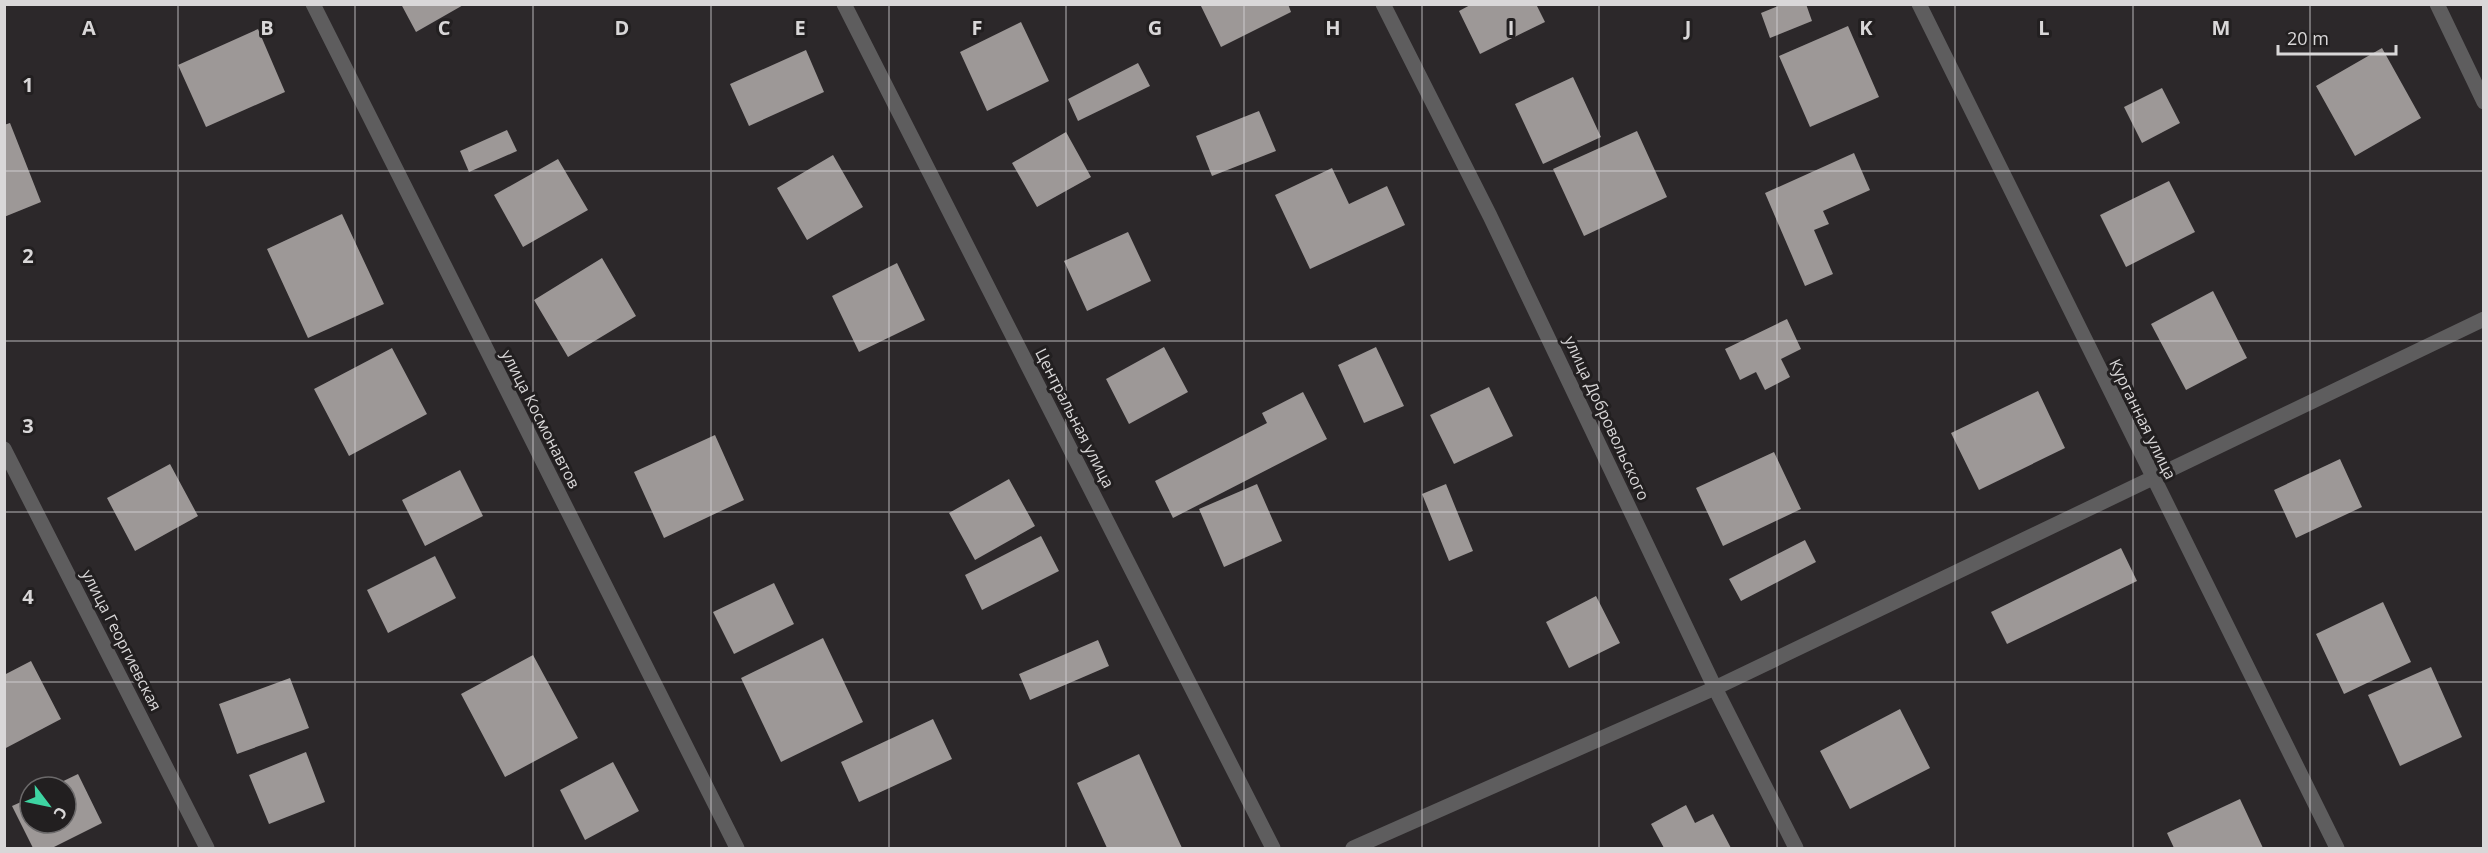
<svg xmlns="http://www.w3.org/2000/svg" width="2488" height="853" font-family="'Open Sans',sans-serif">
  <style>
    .building { fill: #9d9897 }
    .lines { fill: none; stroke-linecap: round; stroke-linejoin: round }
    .street { stroke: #5e5d5e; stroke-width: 15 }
    .grid { fill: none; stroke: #d9d7d8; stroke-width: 1.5; stroke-opacity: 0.55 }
    .labels { text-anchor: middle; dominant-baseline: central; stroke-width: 6; stroke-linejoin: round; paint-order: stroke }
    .street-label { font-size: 16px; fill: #d9d7d8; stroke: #221f20 }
    .grid-label { font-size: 20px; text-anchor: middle; font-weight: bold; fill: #d9d7d8; stroke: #221f20; stroke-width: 6; stroke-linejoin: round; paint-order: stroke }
  </style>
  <rect width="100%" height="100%" fill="#2c282a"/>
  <path class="building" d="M401 4H465L416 32Z
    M1200 4H1288L1291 12 1221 47Z
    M1472 4H1536L1545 22 1480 54 1459 11Z
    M1783 4H1806L1812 21 1770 38 1761 13Z
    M1021 22 1049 81 987 111 960 52Z
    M1848 26 1879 97 1810 127 1779 56Z
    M258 29 285 92 206 127 178 65Z
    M2382 48 2421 118 2355 156 2316 86Z
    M806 50 824 92 749 126 730 84Z
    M1138 63 1150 86 1078 121 1068 99Z
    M1573 77 1601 137 1543 164 1515 104Z
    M2162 88 2180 123 2142 143 2124 107Z
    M1259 111 1276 151 1212 176 1196 136Z
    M10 123 41 202 4 217V125Z
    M507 130 517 151 469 172 460 151Z
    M1637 131 1667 197 1584 236 1553 169Z
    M1066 132 1091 177 1037 207 1012 163Z
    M1854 153 1870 190 1823 211 1829 224 1814 230 1833 274 1805 286 1765 193Z
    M833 155 863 207 807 240 777 188Z
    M558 159 588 210 523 247 494 195Z
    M1332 168 1349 204 1387 186 1405 225 1310 269 1275 195Z
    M2169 181 2195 232 2126 267 2100 215Z
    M342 214 384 304 308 338 267 249Z
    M1128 232 1151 281 1087 311 1064 261Z
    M602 258 636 316 568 357 534 300Z
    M897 263 925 320 859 352 832 296Z
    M2213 291 2247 358 2186 390 2151 324Z
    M1787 319 1801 349 1781 359 1790 377 1765 390 1756 372 1740 380 1725 349Z
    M1164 347 1188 392 1129 424 1106 379Z
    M1376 347 1404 406 1364 423 1338 365Z
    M392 348 427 414 349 456 314 389Z
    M1489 387 1513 436 1454 464 1430 415Z
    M2038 391 2065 448 1979 490 1951 433Z
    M1303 392 1327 439 1173 518 1155 481 1267 423 1262 413Z
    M715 435 744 500 664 538 634 472Z
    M1774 452 1801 509 1723 546 1696 488Z
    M2340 459 2362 507 2296 538 2274 490Z
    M170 464 198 516 135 551 107 498Z
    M460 470 483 516 425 546 402 500Z
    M1009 479 1035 526 975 560 949 513Z
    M1257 484 1282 541 1224 567 1199 509Z
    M1446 484 1473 551 1449 561 1422 494Z
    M1041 536 1059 571 982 610 965 575Z
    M1805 540 1816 562 1741 601 1729 579Z
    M2121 548 2137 581 2007 644 1991 612Z
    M435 556 456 598 388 633 367 590Z
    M774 583 794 624 734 654 713 612Z
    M1596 596 1620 643 1569 668 1546 622Z
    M2383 602 2411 662 2344 694 2316 634Z
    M823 638 863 722 781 762 741 678Z
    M1098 640 1109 666 1030 700 1019 674Z
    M533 655 578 738 505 777 461 694Z
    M31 661 61 719 4 749V675Z
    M2431 667 2462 737 2400 766 2368 695Z
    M290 678 309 728 237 754 219 704Z
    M1900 709 1930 768 1850 809 1820 751Z
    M933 719 952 759 859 802 841 762Z
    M306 752 325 802 269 824 249 775Z
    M1139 754 1182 848H1107L1077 783Z
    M613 762 639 811 585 840 560 790Z
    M78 774 102 823 52 848H33L12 806 30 798V823H66V787H51Z
    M2240 799 2263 848H2174L2167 833Z
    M1686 805 1695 823 1713 814 1731 848H1664L1651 824Z"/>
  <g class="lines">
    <path class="street" d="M313 4 737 848
      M844 4 1273 848
      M1383 4 1490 216 1715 688 1796 848
      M1919 4 2337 848
      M2437 4 2484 102
      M4 449 207 848
      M1353 848 1715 688 2484 319"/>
  </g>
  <path class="grid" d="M178 4V848M355 4V848M533 4V848M711 4V848M889 4V848M1066 4V848M1244 4V848M1422 4V848M1599 4V848M1777 4V848M1955 4V848M2133 4V848M2310 4V848M4 171H2484M4 341H2484M4 512H2484M4 682H2484"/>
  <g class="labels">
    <g class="street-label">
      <text transform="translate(1075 418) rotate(63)">Центральная улица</text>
      <text transform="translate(1607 418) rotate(65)">улица Добровольского</text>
      <text transform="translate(541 419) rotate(63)">улица Космонавтов</text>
      <text transform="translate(2143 419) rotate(64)">Курганная улица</text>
      <text transform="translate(122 640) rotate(63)">улица Георгиевская</text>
    </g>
  </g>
  <g class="grid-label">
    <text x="89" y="35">A</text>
    <text x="267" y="35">B</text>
    <text x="444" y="35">C</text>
    <text x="622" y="35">D</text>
    <text x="800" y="35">E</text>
    <text x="977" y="35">F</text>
    <text x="1155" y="35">G</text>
    <text x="1333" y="35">H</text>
    <text x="1511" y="35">I</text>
    <text x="1688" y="35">J</text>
    <text x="1866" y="35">K</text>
    <text x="2044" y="35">L</text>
    <text x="2221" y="35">M</text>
    <text x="28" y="92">1</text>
    <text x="28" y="263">2</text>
    <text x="28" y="433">3</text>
    <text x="28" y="604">4</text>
  </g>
  <rect width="2488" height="853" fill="none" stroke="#d9d7d8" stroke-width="12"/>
  <g transform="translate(48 805) rotate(122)"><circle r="28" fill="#221f20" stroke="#6b696a" stroke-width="1.5"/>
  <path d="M0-4.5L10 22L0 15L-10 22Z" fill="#3ed4a2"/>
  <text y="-9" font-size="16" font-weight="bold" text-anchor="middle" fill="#d9d7d8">С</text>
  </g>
  <path d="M2278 45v9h118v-9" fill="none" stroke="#d9d7d8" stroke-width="3"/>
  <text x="2287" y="45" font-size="18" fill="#d9d7d8" stroke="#221f20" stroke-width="4.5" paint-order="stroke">20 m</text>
</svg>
